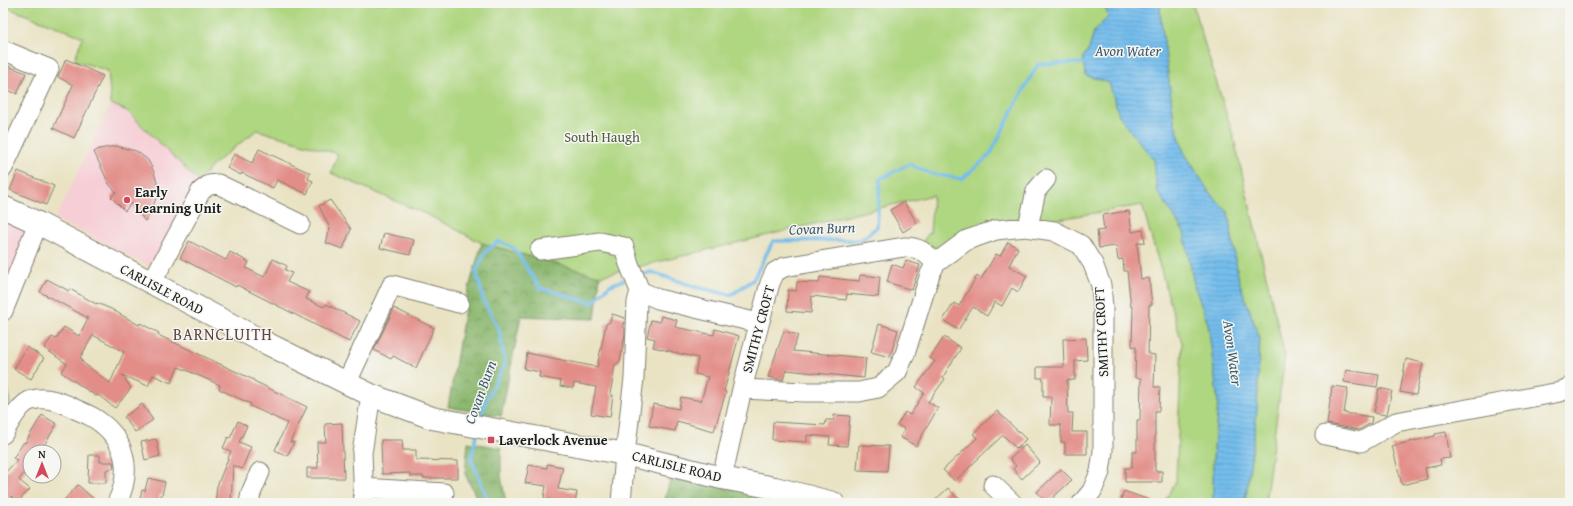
<svg xmlns="http://www.w3.org/2000/svg" width="1573" height="506" font-family="'Gentium Book Plus',serif">
  <style>
    .built { fill: #f6cfd6 }
    .grass { fill: url(#grass-dots); stroke: #66794e }
    .forest { fill: url(#forest-crowns); stroke: #546a45 }
    .green { fill: #afd680; stroke: #66794e }
    .water { fill: url(#water-rules); stroke: #486c84 }
    .lines { fill: none; stroke-linecap: round; stroke-linejoin: round }
    .stream { stroke: #74bdec; stroke-width: 3.5 }
    .building { fill: #e38d88; fill-rule: evenodd }
    .minor-casing { stroke: #828070; stroke-width: 21 }
    .major-casing { stroke: #828070; stroke-width: 24 }
    .minor { stroke: #fff; stroke-width: 19 }
    .major { stroke: #fff; stroke-width: 22 }
    .poi-dot { fill: #d1495b; stroke: #f6f6f2; stroke-width: 1.5 }
    .labels { text-anchor: middle; dominant-baseline: central; stroke-width: 3; stroke-linejoin: round; paint-order: stroke }
    .park-label { font-size: 14px; fill: #4f5d3f; stroke: #f6f6f2 }
    .poi-label { font-size: 14px; font-weight: bold; fill: #1c1c1c; stroke: #f6f6f2; text-anchor: start }
    .street-label { font-size: 14px; fill: #1c1c1c; stroke: #f6f6f2 }
    .water-label { font-size: 15px; font-style: italic; fill: #3f5c6f; stroke: #f6f6f2 }
    .quarter-label { font-size: 16px; letter-spacing: 1px; fill: #624442; stroke: #f6f6f2 }
  </style>
  <defs>
    <pattern id="grass-dots" width="8" height="8" patternUnits="userSpaceOnUse"><rect width="8" height="8" fill="#afd680"/><path d="M2 2h.1M6 6h.1" fill="none" stroke="#96b76e" stroke-width="1.8" stroke-linecap="round"/></pattern>
    <pattern id="forest-crowns" width="20" height="18" patternUnits="userSpaceOnUse"><rect width="20" height="18" fill="#8bb76e"/><path d="M2 6a3 3 0 1 1 6 0M12 15a3 3 0 1 1 6 0" fill="none" stroke="#71945a"/></pattern>
    <pattern id="water-rules" width="6" height="5" patternUnits="userSpaceOnUse"><rect width="6" height="5" fill="#74bdec"/><path d="M0 2.5h6" fill="none" stroke="#64a2ca"/></pattern>
  </defs>
  <rect width="100%" height="100%" fill="#f6f6f2"/>
  <filter id="ink" filterUnits="userSpaceOnUse"><feTurbulence type="fractalNoise" baseFrequency=".025" numOctaves="2"/><feDisplacementMap in="SourceGraphic" scale="8" xChannelSelector="R" yChannelSelector="G"/><feConvolveMatrix kernelMatrix="1 2 1 2 8 2 1 2 1" color-interpolation-filters="sRGB"/></filter>
  <filter id="wash" filterUnits="userSpaceOnUse"><feTurbulence type="fractalNoise" baseFrequency=".012" numOctaves="4" result="noise"/><feDisplacementMap in="SourceGraphic" scale="16" xChannelSelector="R" yChannelSelector="G"/><feGaussianBlur stdDeviation="0.9" result="paint"/><feColorMatrix in="noise" values="0 0 0 0 0 0 0 0 0 0 0 0 0 0 0 0 0 1.4 0 .05"/><feComposite in="paint" operator="in"/></filter>
  <g filter="url(#wash)">
    <rect width="100%" height="100%" fill="#e9e3c3"/>
    <path class="built" d="M111 104 127 111 198 181 156 269 55 219Z
      M3 211 31 224 3 292Z"/>
    <path class="grass" d="M3 356 6 368 10 404 3 423Z"/>
    <path class="forest" d="M482 243 600 276 595 319 521 316 501 416 448 407 468 291Z
      M468 442 501 448V476L506 503H479L465 474Z
      M671 476 803 503H664Z"/>
    <path class="green" d="M3 3H1192L1233 135 1285 356 1265 503H1164L1176 481 1182 343 1142 205 1053 220H1008L938 251 922 242 930 232 933 195 600 276 482 243 430 216 331 173 338 154 257 130 215 163 198 181 127 111 111 104 108 71 74 60 83 37 3 6Z"/>
    <path class="water" d="M1104 3H1161L1160 11 1174 120 1184 152 1209 192 1228 212 1239 281 1260 339 1257 411 1247 490 1244 503H1213V458L1218 402 1208 324 1194 285 1184 232 1157 191 1154 160 1132 133 1119 115 1109 83 1085 75 1083 57 1089 49 1094 31 1108 17Z"/>
    <g class="lines">
      <path class="stream" d="M644 274 651 272 696 287 731 295 753 280 773 241 861 240 877 227 880 179 909 164 932 174 962 179 990 155 1017 102 1038 64 1086 63
        M481 421 485 403 505 363 499 329 484 302 476 270 486 251 499 241 514 248 540 288 592 303 610 285 624 280
        M477 434 471 458 489 503"/>
    </g>
    <g id="blocks">
      <path class="building" d="M66 59 103 76 74 138 53 128 73 85 58 77Z
        M3 64 26 73 17 94 3 88Z
        M116 146 136 151 148 160 154 172 159 190 150 214 145 221 131 203 125 211 111 197 116 192 109 184 94 152 99 149Z
        M259 149 310 173 308 179 313 181 307 194 277 180 273 188 242 173 241 175 227 168 234 154 252 163Z
        M18 171 54 186 46 205 10 190Z
        M330 200 351 229 343 249 326 243 330 228 319 206Z
        M904 202 917 223 903 232 890 210Z
        M1129 211 1132 232 1143 230 1145 242 1137 243 1141 279 1149 278 1152 305H1149L1148 354 1155 355 1154 387H1160L1159 411H1155V471H1162V482H1125V468H1132V452H1137V420H1140L1141 378H1135L1136 347H1132L1133 307H1131L1127 271H1124L1123 259 1118 260 1116 246 1099 248 1097 231 1104 230 1102 215Z
        M384 233 414 240 410 255 380 248Z
        M189 241 226 260 230 252 249 262 246 268 264 277 273 259 287 266 285 270 292 273 287 282 309 292 306 299 324 307 326 304 360 321 349 342 237 285 236 287 180 258Z
        M1008 242 1018 248 1009 266 1027 276 1018 292 1012 288 1002 306 995 302 987 316 973 307 958 330 943 320 954 303 959 306 977 276 981 279 996 254 1000 256Z
        M906 261 920 265 912 290 887 282 892 264 903 268Z
        M860 275 880 277 878 297 847 294 846 300 812 296 811 313 787 311 788 290 796 291 797 282 819 283 820 277 859 281Z
        M47 279 69 291 70 289 96 304 97 303 111 309 139 325 140 323 159 333 158 335 254 380V381L307 407 290 442H294L287 456 275 450 287 423 250 406 251 404 219 389 220 385 186 370 178 367 171 383 153 375 148 386 122 375 131 388 115 408 98 395 96 396 61 372 67 364 44 348 52 337 56 339 64 327 79 336 88 318 40 292ZM93 335 124 352 110 383 82 362 83 360 80 358Z
        M394 308 434 328 416 368 393 356 391 359 374 350Z
        M612 314 625 318 623 326 625 329V334L620 361 615 365 610 395H613L610 417 591 414 596 387 574 383 573 388 560 386 561 381 539 377 540 372 524 369 527 353 597 367 606 324 610 322Z
        M661 316 677 320 675 327 714 335 715 329 739 336 724 391 726 392 714 431 677 421 675 431 649 426 653 404 679 409 681 397 701 401 708 377 695 374 698 358 653 347 655 339 647 337 651 320 660 322Z
        M879 324 898 330 890 357 871 352Z
        M784 331 798 335 793 351 866 358 864 378 786 370 783 380 768 377Z
        M944 337 961 348 943 377 945 379 928 402 938 408 916 446 900 437 905 429 897 425 905 412 910 415 924 393 916 387 935 361 930 358Z
        M1086 338 1087 360 1075 361V380H1067L1068 413H1073L1072 432H1087V454H1065V442H1061V425H1050L1051 397H1043V378H1037V367H1064L1063 339Z
        M27 347 44 358 31 379 14 369Z
        M1406 359 1423 363 1416 395 1400 392Z
        M1346 370 1379 375 1377 387 1344 382Z
        M1332 386 1348 388 1344 413 1372 417 1371 423 1359 430 1327 424Z
        M1379 388 1392 391 1387 414 1386 415 1374 413Z
        M142 404 153 420 135 432 124 417Z
        M997 411 1026 439 1017 449 1003 435 955 481 943 470 977 438 973 434Z
        M42 415 57 424 40 452H30V464L19 480 30 489 18 502 11 496 5 503H3V475L17 460 13 458 24 442 25 443Z
        M834 415 850 416 847 446 829 445 830 437 807 435V442L772 440 773 422 825 425 826 420H834Z
        M238 421 247 426 239 442 251 447 242 469 233 465 231 503H215L217 486 231 451 223 448 228 437 230 438Z
        M342 423 344 478H307V468H318L317 442H326L325 424Z
        M1446 432 1450 458 1440 459 1441 465 1425 468 1427 479 1402 485 1392 446 1435 436V434Z
        M156 439 160 456 145 460 141 442Z
        M381 440H402L403 450H416V460L458 461V478H423V476H410V473L382 474Z
        M859 445 889 446 887 471 857 470Z
        M1025 445 1040 462 1022 479 1013 469 1016 466 1010 459Z
        M89 455H100V462H113L114 468 106 470V483H88Z
        M547 464 563 467 558 489 577 492 575 503H563V502L544 498 546 486 525 483 529 465 547 468Z
        M1061 469 1072 480 1047 503 1037 492Z
        M148 478 165 482 162 495H160L158 503H139L142 490 145 491Z
        M78 485 98 503H61Z
        M948 488 962 503H932Z
        M1124 491 1155 502V503H1120Z"/>
    </g>
  </g>
  <g filter="url(#ink)">
    <use href="#blocks" fill-opacity="0" stroke="#828070" stroke-width="1"/>
    <g class="lines">
      <g class="minor-casing">
        <path id="minor" d="M3 50 49 69 3 168
          M1026 227 1030 218 1036 191 1046 179
          M540 250 600 242 624 247 629 264 640 291 658 299 758 323
          M151 284 201 191 209 185 218 184 300 224
          M3 311 38 223
          M347 382 392 285 459 303
          M742 389 804 392H859L878 388 897 372 905 354 930 274 936 263
          M3 434C8 425 21 402 32 400 47 396 62 402 75 409 82 412 89 415 94 418 126 438 133 470 117 503
          M1325 435 1361 442 1396 422 1560 392 1570 387
          M722 478 742 389 770 283 775 272 784 267 904 247C919 247 925 252 936 263L967 240 996 230 1026 227 1054 231 1081 245 1093 264 1101 285 1103 307V451L1100 472 1092 491 1082 503
          M993 485 1012 503
          M363 488 444 493
          M249 503 251 493 260 472
          M364 503 362 453 371 395
          M621 503 625 454 634 378 637 302 640 291"/>
      </g>
      <g class="major-casing">
        <path id="major" d="M3 207 38 223 260 340 371 395 432 418 625 454 722 478 775 488 833 503"/>
      </g>
      <use href="#minor" class="minor"/>
      <use href="#major" class="major"/>
    </g>
  </g>
  <g class="poi-dot">
    <circle cx="127" cy="200" r="4"/>
    <rect x="487" y="436" width="8" height="8" rx="2"/>
  </g>
  <g class="labels">
    <g class="park-label">
      <text x="602" y="137">South Haugh</text>
    </g>
    <g class="poi-label">
      <text x="135" y="192">Early<tspan x="135" dy="16">Learning Unit</tspan></text>
      <text x="499" y="440">Laverlock Avenue</text>
    </g>
    <g class="street-label">
      <text transform="translate(162 289) rotate(28)">CARLISLE ROAD</text>
      <text transform="translate(758 329) rotate(-75)">SMITHY CROFT</text>
      <text transform="translate(1101 332) rotate(-93)">SMITHY CROFT</text>
      <text transform="translate(677 466) rotate(14)">CARLISLE ROAD</text>
    </g>
    <g class="water-label">
      <text x="1128" y="50">Avon Water</text>
      <text transform="translate(822 228) rotate(-2)">Covan Burn</text>
      <text transform="translate(1233 353) rotate(82)">Avon Water</text>
      <text transform="translate(480 392) rotate(-70)">Covan Burn</text>
    </g>
    <g class="quarter-label">
      <text x="223" y="334">BARNCLUITH</text>
    </g>
  </g>
  <rect width="1573" height="506" fill="none" stroke="#f6f6f2" stroke-width="16"/>
  <g transform="translate(42 464)"><circle r="19" fill="#f6f6f2" stroke="#9f9f9c"/>
  <path d="M0-3L7 15L0 10L-7 15Z" fill="#d1495b"/>
  <text y="-6" font-size="11" font-weight="bold" text-anchor="middle" fill="#1c1c1c">N</text>
  </g>
</svg>
